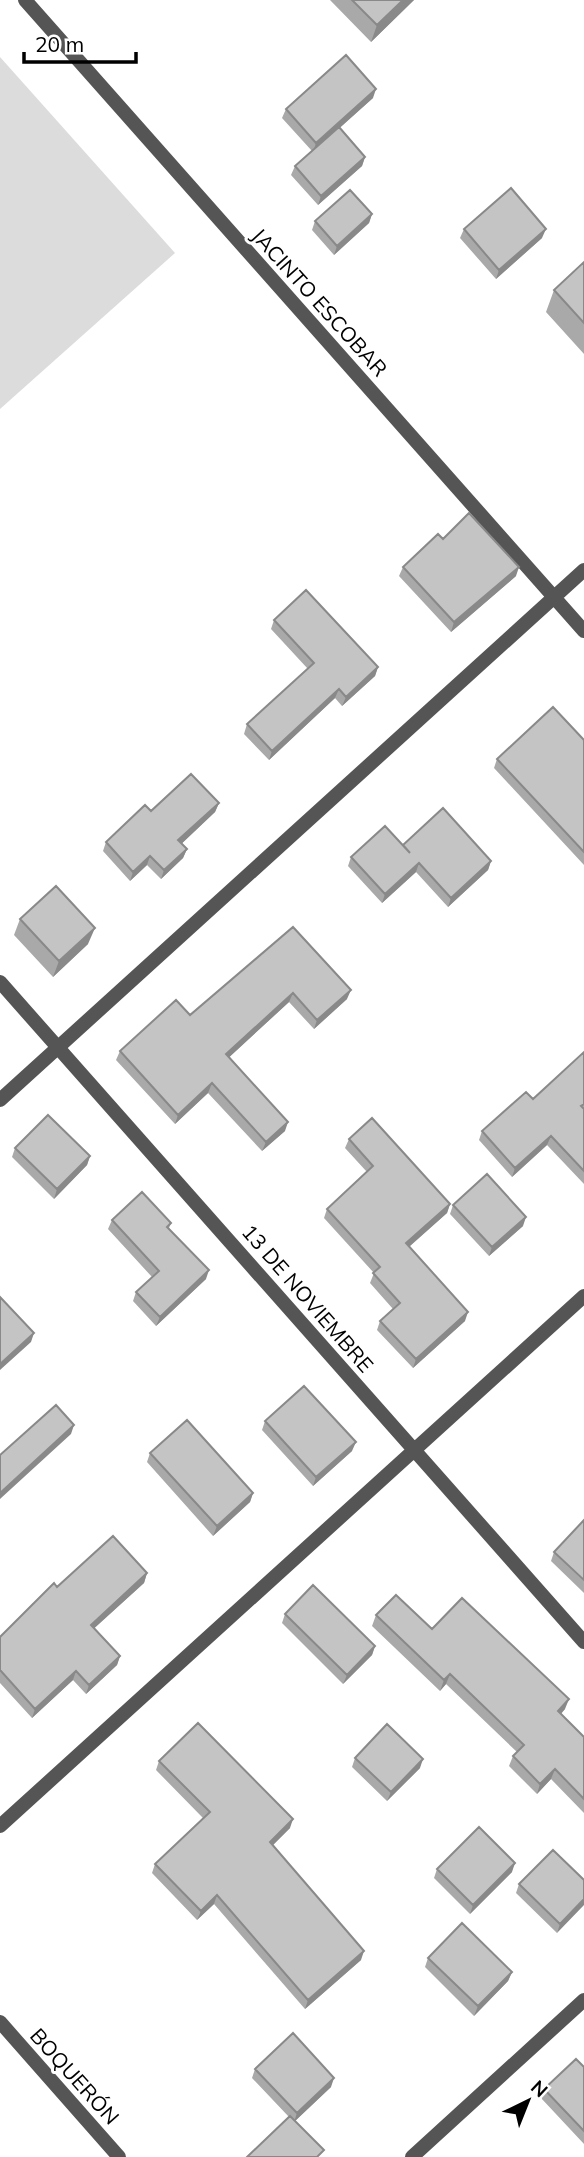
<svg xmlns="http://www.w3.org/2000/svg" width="584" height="2157" font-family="Mulish,sans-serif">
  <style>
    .green { fill: #dcdcdc }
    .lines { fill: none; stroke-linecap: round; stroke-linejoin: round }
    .minor { stroke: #555; stroke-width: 14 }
    .wall { fill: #a9a9a9 }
    .shaded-wall { fill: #898989 }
    .building { fill: #c4c4c4; stroke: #898989; stroke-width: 2 }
    .labels { text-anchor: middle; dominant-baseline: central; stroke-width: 6; stroke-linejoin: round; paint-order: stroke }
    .street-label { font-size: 21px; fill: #000; stroke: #fff }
  </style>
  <rect width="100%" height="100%" fill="#fff"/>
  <path class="green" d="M0 57 175 253 0 409Z"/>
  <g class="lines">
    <path class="minor" d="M25 0 584 631
      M0 982 584 1642
      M0 1100 584 570
      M0 1826 584 1296
      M0 2022 119 2157
      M412 2157 584 2000"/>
  </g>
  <path class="wall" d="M330 0H414L371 42Z
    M373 98 339 128 365 157 362 166 318 205 291 175 295 166 312 151 282 118 286 109Z
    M372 214 369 223 334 255 312 230 315 221Z
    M464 229 542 238 496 279 460 238Z
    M584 262V354L546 312 554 290Z
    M403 567 516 576 451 632 399 576Z
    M274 620 378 667 375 676 342 706 335 698 269 760 244 734 247 724 308 669 271 629Z
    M584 740V865L494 768 497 759Z
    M219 803 215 812 181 844 187 849 183 858 161 879 147 865 130 881 103 851 106 842 151 811Z
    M403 845 491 861 488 870 448 907 416 872 382 903 348 866 351 857Z
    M20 919 88 944 53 977 14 935Z
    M293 927 347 999 314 1029 289 1002 229 1057 285 1131 262 1151 208 1093 175 1124 116 1060 120 1051 190 1015Z
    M584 1052V1184L547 1145 512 1177 479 1140 482 1131 533 1099Z
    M349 1139 450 1204 447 1213 409 1247 465 1321 413 1368 377 1330 380 1321 393 1309 370 1283 374 1273 324 1218 327 1209 367 1172 345 1148Z
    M15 1148 90 1156 87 1165 54 1199 12 1157Z
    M453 1205 523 1226 489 1256 450 1214Z
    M112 1220 171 1223 169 1228 206 1279 156 1326 133 1301 136 1292 152 1277 108 1229Z
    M265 1421 352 1451 313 1486 262 1430Z
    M150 1453 253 1493 250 1502 213 1536 147 1462Z
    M584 1520V1593L551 1561 554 1552Z
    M147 1573 144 1583 94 1628 120 1656 117 1665 86 1694 73 1680 32 1718 0 1683V1637L57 1587Z
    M285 1614 375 1646 372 1655 343 1684 282 1623Z
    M376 1615 432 1629 565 1709 561 1714 584 1737V1813L551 1779 537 1794 509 1766 513 1756 517 1752 446 1684 440 1691 372 1626Z
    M355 1758 420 1768 387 1801 352 1767Z
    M159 1761 290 1828 273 1845 361 1960 305 2009 214 1904 197 1920 152 1873 155 1864 203 1818 156 1770Z
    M437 1869 512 1872 470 1914 434 1878Z
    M584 1880 557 1933 516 1893 519 1884Z
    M428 1958 512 1972 508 1981 474 2016 425 1967Z
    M584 2067V2144L541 2098 544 2089Z
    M255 2069 331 2087 295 2121 289 2117 252 2078Z"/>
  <path class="shaded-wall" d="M403 0H414L371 42 377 25Z
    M376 89 373 98 313 152 316 143Z
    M365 157 362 166 318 205 321 196Z
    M372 214 369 223 334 255 337 246Z
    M546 229 542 238 496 279 499 270Z
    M519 567 516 576 451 632 454 622Z
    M378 667 375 676 342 706 346 697Z
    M339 689 335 698 269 760 272 751Z
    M219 803 215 812 175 850 178 840Z
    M187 849 183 858 161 879 164 870Z
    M150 856 147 865 130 881 133 872Z
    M491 861 488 870 448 907 451 898Z
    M419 863 416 872 382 903 385 894Z
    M95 928 88 944 53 977 59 961Z
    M351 990 347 999 314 1029 317 1020Z
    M293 993 289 1002 223 1063 226 1054Z
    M212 1083 208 1093 175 1124 178 1115Z
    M288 1122 285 1131 262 1151 266 1142Z
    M551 1136 547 1145 512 1177 515 1168Z
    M90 1156 87 1165 54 1199 57 1189Z
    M450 1204 447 1213 403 1252 406 1243Z
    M526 1217 523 1226 489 1256 492 1247Z
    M209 1270 206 1279 156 1326 160 1317Z
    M468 1312 465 1321 413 1368 416 1359Z
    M34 1333 31 1342 0 1370V1364Z
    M74 1425 71 1434 0 1499V1493Z
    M356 1442 352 1451 313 1486 316 1477Z
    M253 1493 250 1502 213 1536 217 1526Z
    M147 1573 144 1583 88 1634 91 1625Z
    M375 1646 372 1655 343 1684 347 1675Z
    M120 1656 117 1665 86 1694 89 1685Z
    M76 1671 73 1680 32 1718 35 1709Z
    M450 1674 446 1684 440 1691 444 1680Z
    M569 1699 565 1709 554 1721 558 1711Z
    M423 1759 420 1768 387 1801 391 1792Z
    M555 1769 551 1779 537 1794 540 1784Z
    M293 1819 290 1828 267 1851 270 1842Z
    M515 1863 512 1872 470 1914 473 1905Z
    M217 1895 214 1904 197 1920 201 1911Z
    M584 1899V1905L557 1933 560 1924Z
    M364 1951 361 1960 305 2009 308 2000Z
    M512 1972 508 1981 474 2016 478 2006Z
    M334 2078 331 2087 294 2122 297 2113Z"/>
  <path class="building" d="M352 0H403L377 25Z
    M346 55 376 89 316 143 286 109Z
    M339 127 365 157 321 196 295 166Z
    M511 188 546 229 499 270 464 229Z
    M350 190 372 214 337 246 315 221Z
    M584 262V323L554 290Z
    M469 513 519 567 454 622 403 567 438 534 443 539Z
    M306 590 378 667 346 697 339 689 272 751 247 724 314 663 274 620Z
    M553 707 584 740V852L497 759Z
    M191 774 219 803 178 840 187 849 164 870 150 856 133 872 106 842 145 805 151 811Z
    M443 808 491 861 451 898 419 863 385 894 351 857 385 826 410 853 403 845Z
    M56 886 95 928 59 961 20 919Z
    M293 927 351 990 317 1020 293 993 226 1054 288 1122 266 1142 212 1083 178 1115 120 1051 176 1000 190 1015Z
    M584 1052V1104L581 1106 584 1109V1171L551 1136 515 1168 482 1131 526 1092 533 1099Z
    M48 1115 90 1156 57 1189 15 1148Z
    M372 1118 450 1204 406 1243 468 1312 416 1359 380 1321 400 1303 373 1273 380 1267 327 1209 373 1166 349 1139Z
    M487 1174 526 1217 492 1247 453 1205Z
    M142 1192 171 1223 167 1227 209 1270 160 1317 136 1292 159 1271 112 1220Z
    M0 1297 34 1333 0 1364Z
    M304 1386 356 1442 316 1477 265 1421Z
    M56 1405 74 1425 0 1493V1455Z
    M187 1420 253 1493 217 1526 150 1453Z
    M584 1520V1580L554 1552Z
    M113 1536 147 1573 91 1625 120 1656 89 1685 76 1671 35 1709 0 1670V1637L54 1583 57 1587Z
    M313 1585 375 1646 347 1675 285 1614Z
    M396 1595 432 1629 462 1598 569 1699 558 1711 584 1737V1799L555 1769 540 1784 513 1756 524 1745 450 1674 444 1680 376 1615Z
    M198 1723 293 1819 270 1842 364 1951 308 2000 217 1895 201 1911 155 1864 210 1812 159 1761Z
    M387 1724 423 1759 391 1792 355 1758Z
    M479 1827 515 1863 473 1905 437 1869Z
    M553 1850 584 1880V1899L560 1924 519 1884Z
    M462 1923 512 1972 478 2006 428 1958Z
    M293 2033 334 2078 297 2113 255 2069Z
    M576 2059 584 2067V2131L544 2089Z
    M290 2116 324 2150 317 2157H247Z"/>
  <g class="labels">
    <g class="street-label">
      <text transform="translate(320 302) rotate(48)">JACINTO ESCOBAR</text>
      <text transform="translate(308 1298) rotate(49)">13 DE NOVIEMBRE</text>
      <text transform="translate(75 2076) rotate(48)">BOQUERÓN</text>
    </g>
  </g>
  <g transform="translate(528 2101) rotate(43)" stroke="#ffffff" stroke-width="5" paint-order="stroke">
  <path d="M0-5L12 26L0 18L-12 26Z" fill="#000000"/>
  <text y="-10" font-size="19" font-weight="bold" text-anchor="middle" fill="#000000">N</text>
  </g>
  <path d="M24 52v10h112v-10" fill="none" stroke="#000000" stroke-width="3.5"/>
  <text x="35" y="52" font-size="21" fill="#000000" stroke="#ffffff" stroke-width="5" paint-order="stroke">20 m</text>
</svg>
